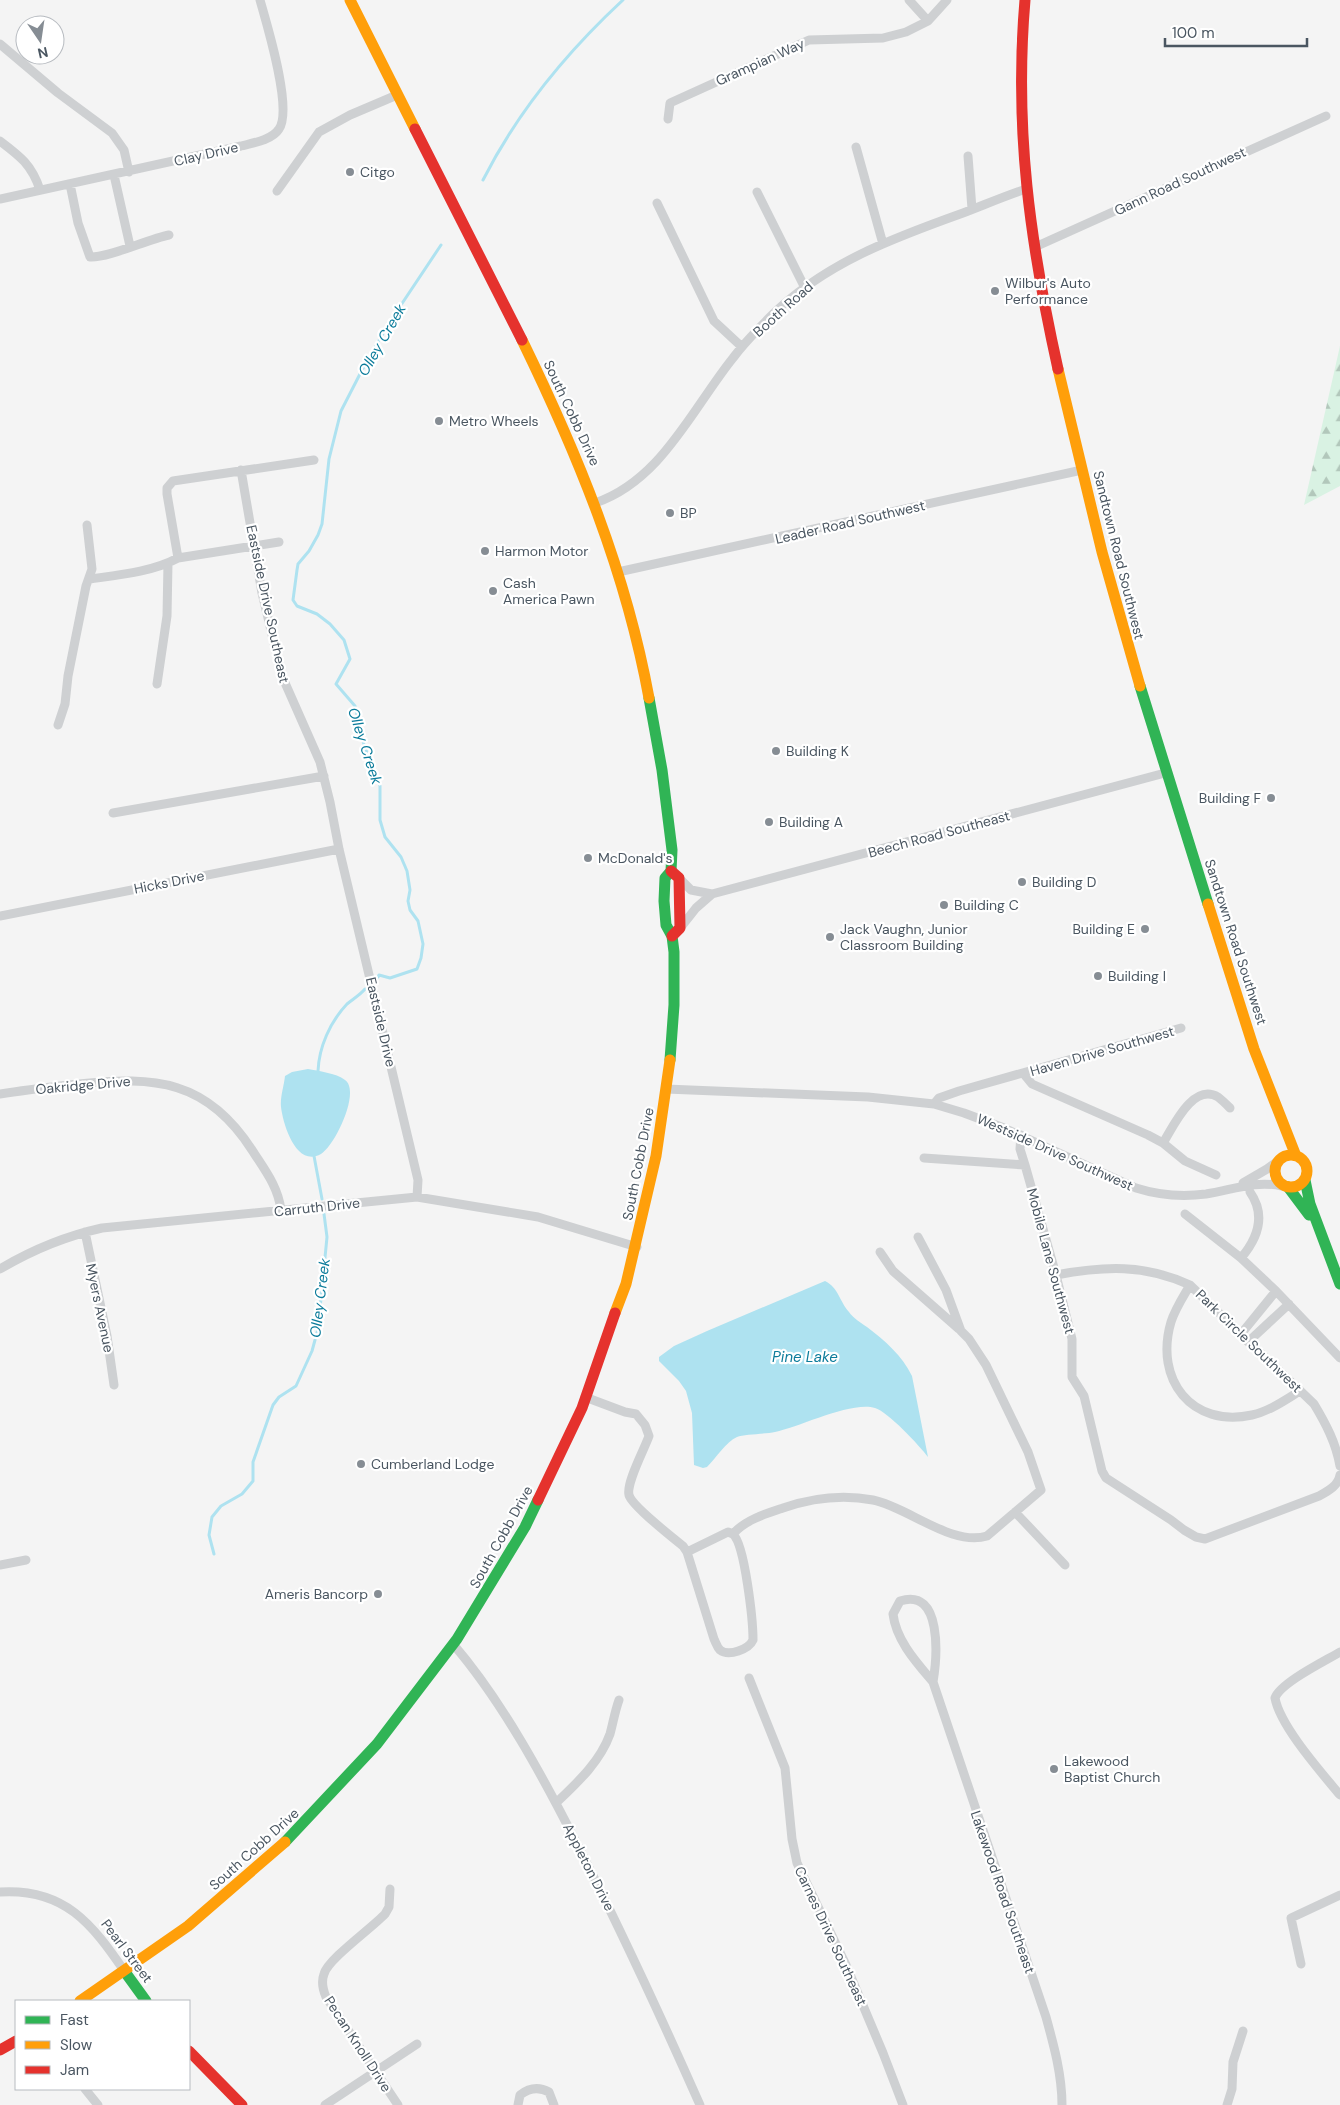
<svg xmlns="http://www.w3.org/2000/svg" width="1340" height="2105" font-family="'DM Sans',sans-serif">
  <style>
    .forest { fill: url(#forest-firs) }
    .water { fill: #aee2f0 }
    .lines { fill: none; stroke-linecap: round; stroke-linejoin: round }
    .stream { stroke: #aee2f0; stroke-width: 3 }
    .street { stroke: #ced0d2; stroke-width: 9 }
    .fast { stroke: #30b455; stroke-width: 11 }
    .slow { stroke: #ff9f0a; stroke-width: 11 }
    .jam { stroke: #e5322d; stroke-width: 11 }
    .poi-dot { fill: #868d94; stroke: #fff; stroke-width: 2 }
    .labels { text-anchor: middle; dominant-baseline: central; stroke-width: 4.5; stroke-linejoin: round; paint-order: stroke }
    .street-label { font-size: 14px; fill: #4a5661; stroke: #fff }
    .poi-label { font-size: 14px; fill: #4a5661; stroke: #fff; text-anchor: start }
    .water-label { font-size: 15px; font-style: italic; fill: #0c7c9b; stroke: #fff }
  </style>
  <defs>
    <pattern id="forest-firs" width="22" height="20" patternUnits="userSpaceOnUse" patternTransform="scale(1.25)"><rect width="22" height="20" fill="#d9f2e3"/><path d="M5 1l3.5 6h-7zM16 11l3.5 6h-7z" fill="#b2c7bb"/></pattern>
  </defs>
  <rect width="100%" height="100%" fill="#f4f4f4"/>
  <path class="forest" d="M1340 346V486L1304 505Z"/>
  <path class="water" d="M308 1069C318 1071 336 1073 345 1080 361 1091 335 1146 321 1154 296 1168 283 1124 281 1107 280 1097 284 1086 285 1076L292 1072Z
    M825 1281C838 1287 840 1302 849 1312 853 1318 861 1323 867 1327 885 1341 902 1355 912 1376L928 1457C920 1446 887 1411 875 1408 851 1401 800 1427 775 1432 766 1434 744 1434 737 1437 726 1442 716 1458 707 1467L703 1468 694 1465 692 1413 686 1391 679 1381 659 1361V1357L674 1346 707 1331Z"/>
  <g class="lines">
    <path class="stream" d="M483 180C517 113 568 51 623 0
      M378 977 379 975 390 978 417 969 421 958 423 944 418 921 410 910 408 901 410 890 407 871 401 857 385 837 380 820V786L364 745 355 706 336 684 350 659 344 640 330 624 317 614 297 606 293 600 297 570 298 564 309 551 318 535 322 524 329 459 341 411 361 372 389 323 441 245
      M318 1071C319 1047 330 1022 347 1004 353 999 360 995 365 989
      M314 1156 322 1199
      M214 1554 209 1535 212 1517 221 1506 242 1494 253 1481V1462L273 1405 279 1397 296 1386 312 1351 318 1329 327 1237 324 1214"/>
    <path class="street" d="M909 0 928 21
      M0 44 58 93 112 133 124 150 129 172
      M668 119 670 103 809 40 883 38 906 32 928 21 947 0
      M0 141C20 156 32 165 40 190
      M856 147 883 244
      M968 156 972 209
      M114 175 130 246
      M70 184 78 223 90 257C109 258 148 239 169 235
      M277 191 319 132 350 115 397 95
      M757 192 804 286
      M0 199 241 146C253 143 272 140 279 129 293 109 267 25 260 0
      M657 203 714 321 742 347
      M1035 247 1326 116
      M241 470 262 593 282 676 320 762 330 802 339 849 418 1180 417 1197
      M595 503C661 481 692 409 733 358 744 343 758 329 771 316 825 263 893 238 963 213 984 205 1005 196 1026 189
      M178 558 167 494V488L173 481 314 460
      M618 572 1082 470
      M90 579C119 575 152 572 178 558L279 542
      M157 684 167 616 168 563
      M58 725 65 704 68 676 86 586 92 569 87 525
      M113 813 324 776
      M679 878 691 890 712 894
      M0 916 339 849
      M681 927 696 908 712 894 1165 773
      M1023 1073 1032 1084 1148 1135 1163 1143 1185 1161 1216 1175
      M666 1089 868 1097 934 1104 964 1113 1004 1128 1136 1188C1158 1195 1182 1197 1206 1194 1232 1190 1255 1180 1282 1186
      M0 1094C26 1090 53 1087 79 1084 155 1076 207 1080 252 1150 264 1169 278 1186 281 1210
      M934 1104 939 1098 959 1091 1181 1028
      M1163 1143C1173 1127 1193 1082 1218 1097 1222 1100 1226 1104 1230 1108
      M924 1158 1025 1165 1020 1149 1021 1135
      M1025 1165 1056 1275 1072 1339V1377L1084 1396 1102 1471 1106 1478 1171 1520 1184 1530 1196 1537 1205 1539 1319 1496C1328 1491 1338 1486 1340 1475
      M1243 1183 1267 1169 1278 1161
      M1185 1214 1241 1258 1276 1291 1340 1358
      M85 1232 107 1336 114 1385
      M880 1252 893 1271 959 1329
      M1241 1258C1258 1238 1266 1215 1250 1192
      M0 1269C32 1250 66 1236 102 1228L417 1197 538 1217 637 1247
      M1056 1275C1105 1266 1144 1264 1190 1285L1314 1404C1326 1424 1336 1443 1340 1466
      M1190 1285C1183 1297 1175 1309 1171 1322 1154 1380 1192 1428 1252 1415 1270 1411 1285 1400 1300 1391
      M1241 1334 1276 1291
      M1248 1342 1289 1304
      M585 1397 625 1412 636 1414 645 1425 649 1436C644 1450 626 1483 629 1495 631 1505 673 1538 683 1546L687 1552 714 1639C716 1643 717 1647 720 1650 729 1657 749 1649 753 1640 753 1621 745 1545 733 1534
      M1015 1512 1065 1565
      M733 1534C745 1520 765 1514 783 1508 812 1498 841 1494 873 1500 908 1507 952 1547 987 1536L1041 1490 1028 1452 986 1365 969 1339 961 1331 946 1290 918 1237
      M687 1552 728 1532 733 1534
      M0 1565 26 1560
      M453 1644C502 1701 543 1777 577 1844 621 1930 661 2017 700 2105
      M1340 1652C1325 1661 1280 1683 1275 1698 1280 1726 1321 1772 1340 1795
      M749 1678 785 1768 792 1839 797 1863 846 1965 883 2053 903 2105
      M933 1682C937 1658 943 1587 900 1601L893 1614C896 1640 916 1662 933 1682L1046 2017C1054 2046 1062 2075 1062 2105
      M556 1803C577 1783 600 1762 610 1734 613 1723 615 1711 619 1700
      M390 1889 389 1907 385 1914C372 1928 328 1959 324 1974 321 1982 323 1990 326 1997L398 2105
      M0 1892C65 1888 92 1924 125 1972
      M1301 1964 1291 1918 1340 1895
      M85 2089 98 2105
      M325 2105 417 2044
      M518 2105 520 2095C529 2088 538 2086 549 2092L554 2105
      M1227 2105 1232 2089 1233 2062 1243 2031"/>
    <path class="fast" d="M1140 686 1208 904
      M649 698 662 770 672 850 671 871 665 878 664 901 666 925 672 936 674 952V1005L670 1060
      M1305 1180 1310 1204 1340 1284
      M1288 1187 1309 1215
      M285 1842 377 1744 457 1639 525 1527 538 1500
      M125 1972 146 2001"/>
    <path class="slow" d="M350 0 415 129
      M522 340C578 455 626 572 649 698
      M1058 369 1102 552 1140 686
      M1208 904 1254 1049 1296 1156
      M1275 1171a16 16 0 1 1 32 0a16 16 0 1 1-32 0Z
      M615 1313 626 1284 656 1156 670 1060
      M80 2001 188 1926 285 1842"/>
    <path class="jam" d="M1025 0C1014 129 1030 243 1058 369
      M415 129 522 340
      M671 871 679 878 680 928 672 936
      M538 1500 582 1408 615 1313
      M0 2050 16 2041
      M189 2051 242 2105"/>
  </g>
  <g class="poi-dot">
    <circle cx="350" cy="172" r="5"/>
    <circle cx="995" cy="291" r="5"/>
    <circle cx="439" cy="421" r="5"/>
    <circle cx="670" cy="513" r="5"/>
    <circle cx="485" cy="551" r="5"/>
    <circle cx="493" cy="591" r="5"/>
    <circle cx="776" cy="751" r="5"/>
    <circle cx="1271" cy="798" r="5"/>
    <circle cx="769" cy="822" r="5"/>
    <circle cx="588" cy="858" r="5"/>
    <circle cx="1022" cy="882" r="5"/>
    <circle cx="944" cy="905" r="5"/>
    <circle cx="1145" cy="929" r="5"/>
    <circle cx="830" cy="937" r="5"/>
    <circle cx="1098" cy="976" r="5"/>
    <circle cx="361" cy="1464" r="5"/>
    <circle cx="378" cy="1594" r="5"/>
    <circle cx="1054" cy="1769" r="5"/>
  </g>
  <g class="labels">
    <g class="street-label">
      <text transform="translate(760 62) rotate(-24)">Grampian Way</text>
      <text transform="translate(206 154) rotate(-13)">Clay Drive</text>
      <text transform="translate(1180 181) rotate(-25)">Gann Road Southwest</text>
      <text transform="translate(783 309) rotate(-42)">Booth Road</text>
      <text transform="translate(572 413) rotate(65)">South Cobb Drive</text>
      <text transform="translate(850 522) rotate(-13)">Leader Road Southwest</text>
      <text transform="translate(1119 555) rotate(76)">Sandtown Road Southwest</text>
      <text transform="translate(268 604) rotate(78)">Eastside Drive Southeast</text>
      <text transform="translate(939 834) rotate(-15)">Beech Road Southeast</text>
      <text transform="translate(169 882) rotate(-11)">Hicks Drive</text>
      <text transform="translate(1236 942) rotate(72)">Sandtown Road Southwest</text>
      <text transform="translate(381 1022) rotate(77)">Eastside Drive</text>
      <text transform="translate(1102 1051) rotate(-16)">Haven Drive Southwest</text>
      <text transform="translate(83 1085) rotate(-5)">Oakridge Drive</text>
      <text transform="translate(1055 1152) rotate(24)">Westside Drive Southwest</text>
      <text transform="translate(638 1164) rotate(-79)">South Cobb Drive</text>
      <text transform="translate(317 1207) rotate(-6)">Carruth Drive</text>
      <text transform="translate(1051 1261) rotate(75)">Mobile Lane Southwest</text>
      <text transform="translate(100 1308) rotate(78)">Myers Avenue</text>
      <text transform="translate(1249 1341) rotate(44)">Park Circle Southwest</text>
      <text transform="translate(501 1537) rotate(-61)">South Cobb Drive</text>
      <text transform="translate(254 1849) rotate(-42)">South Cobb Drive</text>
      <text transform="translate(589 1867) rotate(63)">Appleton Drive</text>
      <text transform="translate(1003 1892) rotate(71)">Lakewood Road Southeast</text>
      <text transform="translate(831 1936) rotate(65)">Carnes Drive Southeast</text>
      <text transform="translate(127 1951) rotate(53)">Pearl Street</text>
      <text transform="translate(358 2044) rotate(57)">Pecan Knoll Drive</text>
    </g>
    <g class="poi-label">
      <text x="360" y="172">Citgo</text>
      <text x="1005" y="283">Wilbur's Auto<tspan x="1005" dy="16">Performance</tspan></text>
      <text x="449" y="421">Metro Wheels</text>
      <text x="680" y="513">BP</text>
      <text x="495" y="551">Harmon Motor</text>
      <text x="503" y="583">Cash<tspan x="503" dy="16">America Pawn</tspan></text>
      <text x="786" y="751">Building K</text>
      <text x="1261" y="798" text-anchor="end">Building F</text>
      <text x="779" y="822">Building A</text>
      <text x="598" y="858">McDonald's</text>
      <text x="1032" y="882">Building D</text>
      <text x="954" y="905">Building C</text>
      <text x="840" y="929">Jack Vaughn, Junior<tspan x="840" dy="16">Classroom Building</tspan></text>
      <text x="1135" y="929" text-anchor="end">Building E</text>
      <text x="1108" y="976">Building I</text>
      <text x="371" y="1464">Cumberland Lodge</text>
      <text x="368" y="1594" text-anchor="end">Ameris Bancorp</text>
      <text x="1064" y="1761">Lakewood<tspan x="1064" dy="16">Baptist Church</tspan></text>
    </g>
    <g class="water-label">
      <text transform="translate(382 340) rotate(-60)">Olley Creek</text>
      <text transform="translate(365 746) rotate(72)">Olley Creek</text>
      <text transform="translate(320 1298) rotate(-83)">Olley Creek</text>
      <text x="805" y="1357">Pine Lake</text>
    </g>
  </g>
  <rect x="15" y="2000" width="175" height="90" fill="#ffffff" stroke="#b7bbc0"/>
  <rect x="25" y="2016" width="25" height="8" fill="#30b455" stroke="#b7bbc0"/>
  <text x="60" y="2025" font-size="15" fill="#4a5661">Fast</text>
  <rect x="25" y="2041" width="25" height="8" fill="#ff9f0a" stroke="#b7bbc0"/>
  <text x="60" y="2050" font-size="15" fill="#4a5661">Slow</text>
  <rect x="25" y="2066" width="25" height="8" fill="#e5322d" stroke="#b7bbc0"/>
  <text x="60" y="2075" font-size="15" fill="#4a5661">Jam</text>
  <g transform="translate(40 40) rotate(167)"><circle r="24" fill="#ffffff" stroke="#b7bbc0"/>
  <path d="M0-4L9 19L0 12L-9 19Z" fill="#868d94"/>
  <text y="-8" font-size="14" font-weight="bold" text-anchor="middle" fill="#4a5661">N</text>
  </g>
  <path d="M1165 38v8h142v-8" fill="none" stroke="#4a5661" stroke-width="2.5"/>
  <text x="1172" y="38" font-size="15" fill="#4a5661" stroke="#ffffff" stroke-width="4" paint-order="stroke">100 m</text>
</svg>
